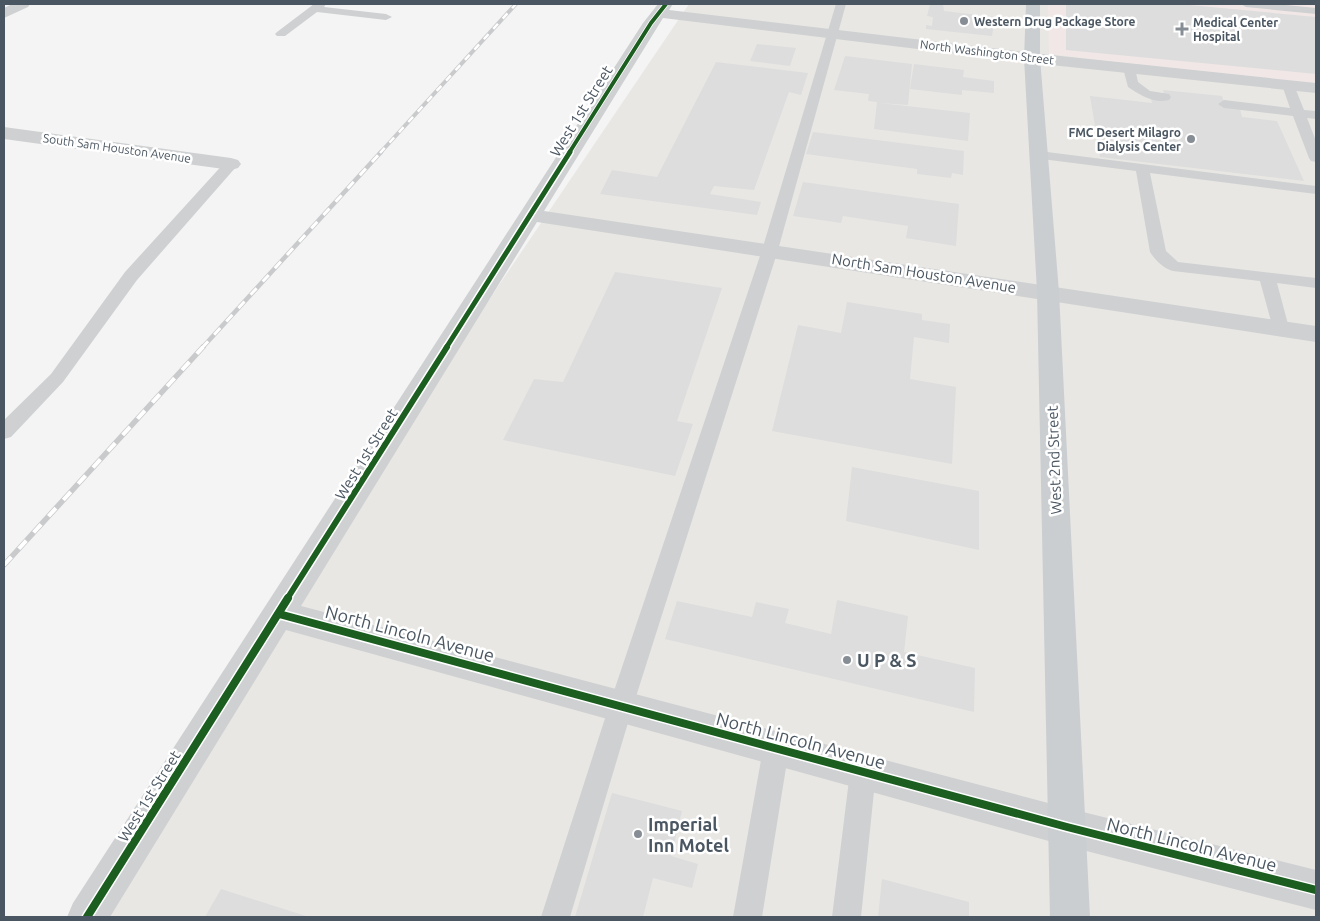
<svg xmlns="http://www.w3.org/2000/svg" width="1320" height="921" font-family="Ubuntu,sans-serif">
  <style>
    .commercial { fill: #e8e7e3 }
    .medical { fill: #f1e7e6 }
    .building { fill: #ddddde }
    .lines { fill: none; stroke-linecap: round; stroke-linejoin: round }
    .service { fill: #ced0d2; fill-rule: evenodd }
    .minor { fill: #ced0d2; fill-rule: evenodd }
    .primary { fill: #caced1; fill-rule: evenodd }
    .rail-far2-casing { stroke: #c9cacc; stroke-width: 4 }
    .rail-far1-casing { stroke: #c9cacc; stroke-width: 4.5 }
    .rail-casing { stroke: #c9cacc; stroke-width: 5.5 }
    .rail-far2 { stroke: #fff; stroke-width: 2.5; stroke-dasharray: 7; stroke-linecap: butt }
    .rail-far1 { stroke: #fff; stroke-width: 3; stroke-dasharray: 9; stroke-linecap: butt }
    .rail { stroke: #fff; stroke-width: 4; stroke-dasharray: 11; stroke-linecap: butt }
    .cycleway-far3-casing { stroke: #fff; stroke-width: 5.5 }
    .cycleway-far2-casing { stroke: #fff; stroke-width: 8 }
    .cycleway-far1-casing { stroke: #fff; stroke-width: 9 }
    .cycleway-casing { stroke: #fff; stroke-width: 11 }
    .cycleway-far3 { stroke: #1b5e20; stroke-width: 4 }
    .cycleway-far2 { stroke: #1b5e20; stroke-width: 5 }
    .cycleway-far1 { stroke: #1b5e20; stroke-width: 6 }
    .cycleway { stroke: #1b5e20; stroke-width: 8 }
    .poi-dot { fill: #868d94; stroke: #fff; stroke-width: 2 }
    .labels { text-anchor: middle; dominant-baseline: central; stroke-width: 5; stroke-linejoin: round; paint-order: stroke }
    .far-poi-label { font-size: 12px; font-weight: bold; fill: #4a5661; stroke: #fff; text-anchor: start }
    .far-street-label { font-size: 12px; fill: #4a5661; stroke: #fff }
    .street-label { font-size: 15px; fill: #4a5661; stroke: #fff }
    .near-street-label { font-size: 18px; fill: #4a5661; stroke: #fff }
    .near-poi-label { font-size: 18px; font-weight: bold; fill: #4a5661; stroke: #fff; text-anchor: start }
  </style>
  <rect width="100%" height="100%" fill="#f4f4f4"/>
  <path class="commercial" d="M689 4H1316V917H72Z"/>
  <path class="medical" d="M1048 4H1316V85L1049 54Z"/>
  <path class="building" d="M930 4H943L944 11 995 17 992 36 926 29V25L932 26 933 17 927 16Z
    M1066 4H1179L1316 17V74L1066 50Z
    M757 44 796 48 790 66 750 61Z
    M845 56 912 64 908 105 879 103 970 113 968 141 874 129 877 102 868 101 869 94 834 90Z
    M716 62 808 73 801 95 789 92 754 190 714 186 710 194 761 202 757 215 600 194 612 170 657 177Z
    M914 64 964 70 963 77 994 81V93L962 90V95L910 89Z
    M1163 90 1222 96 1226 108 1240 109 1242 117 1277 121 1304 181 1100 157 1090 96 1152 103 1151 99 1166 101Z
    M813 132 964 151 963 175 952 173 951 178 917 174V169L806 154Z
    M803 182 959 204 956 246 906 238 908 226 843 216 841 223 793 216Z
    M615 272 722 288 677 421 693 424 675 476 503 440 534 379 563 382Z
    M847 302 922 314V320L950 324 949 343 914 337 910 379 956 387 952 464 772 431 798 325 841 333Z
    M852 467 979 491V550L846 521Z
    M837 600 908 616 904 652 975 668 974 712 665 639 677 601 752 617 756 602 789 609 785 623 831 634Z
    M612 793 682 811 671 856 698 864 692 888 653 878 643 917H575Z
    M882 879 969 902V917H878Z
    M221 889 309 917H205Z"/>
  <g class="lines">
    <path class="service" d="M314 4H326L324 7 386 14 392 17 386 20 317 12 285 36H277L275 34 277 32Z
      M836 4H846L778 250 633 706 570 917H541L609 706 762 250Z
      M1241 4H1276L1316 8V14L1246 7Z
      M1129 64 1135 68 1138 82 1150 91 1169 94 1171 97 1169 100C1154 104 1140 95 1128 87L1123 68Z
      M1288 81 1294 85 1304 110 1316 111V119L1307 118 1316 141V162L1311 161 1309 158 1293 116 1224 108 1218 104 1224 100 1290 108 1282 85Z
      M1039 151 1316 186V194L1150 173 1166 251 1178 262 1316 278V288L1277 283 1289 328 1286 332 1280 334 1274 332 1260 281 1173 271C1164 269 1155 260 1150 252L1136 171 1034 158 1032 155 1034 152Z
      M231 160 238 164 236 167 137 280 63 382 11 437 4 439V420L51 374 125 272 226 161Z
      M776 736 785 740 789 749 762 917H733L763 749 767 740Z
      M863 759 872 763 876 772 861 917H832L850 772 854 763Z"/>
    <path class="minor" d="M12 4H30L28 7 4 18V8Z
      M658 4H673L669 10 1032 53 1316 83V93L1032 63 663 18 544 211 1316 326V342L537 222 301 606 1067 808 1316 870V910L1067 846 286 630 110 917H67L73 903 643 23Z
      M4 127 231 158 238 160 241 164 238 168 231 170 4 139Z"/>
    <path class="primary" d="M1026 4H1040V58L1059 292 1090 917H1050L1037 292 1024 58Z"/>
    <g class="rail-far2-casing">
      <path id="rail-far2" d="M380 153 516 4"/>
    </g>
    <g class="rail-far1-casing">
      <path id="rail-far1" d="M202 348 381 152"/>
    </g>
    <g class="rail-casing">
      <path id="rail" d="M4 565 203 347"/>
    </g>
    <use href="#rail-far2" class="rail-far2"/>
    <use href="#rail-far1" class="rail-far1"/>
    <use href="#rail" class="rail"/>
    <g class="cycleway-far3-casing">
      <path id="cycleway-far3" d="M569 153 651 23 666 4"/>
    </g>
    <g class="cycleway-far2-casing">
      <path id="cycleway-far2" d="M446 348 570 152"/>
    </g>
    <g class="cycleway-far1-casing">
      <path id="cycleway-far1" d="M287 599 447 347"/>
    </g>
    <g class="cycleway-casing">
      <path id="cycleway" d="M279 614 1067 827 1316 890
        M87 917 288 598"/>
    </g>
    <use href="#cycleway-far3" class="cycleway-far3"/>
    <use href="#cycleway-far2" class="cycleway-far2"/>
    <use href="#cycleway-far1" class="cycleway-far1"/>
    <use href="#cycleway" class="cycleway"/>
  </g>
  <g class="poi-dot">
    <circle cx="964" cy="21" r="5"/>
    <path d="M1179.5 21.5h5v5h5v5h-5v5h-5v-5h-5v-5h5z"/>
    <circle cx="1191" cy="139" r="5"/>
    <circle cx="847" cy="660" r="5"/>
    <circle cx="638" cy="834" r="5"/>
  </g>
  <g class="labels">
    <g class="far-poi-label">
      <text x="974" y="21">Western Drug Package Store</text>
      <text x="1193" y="22">Medical Center<tspan x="1193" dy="14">Hospital</tspan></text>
      <text x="1181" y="132" text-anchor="end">FMC Desert Milagro<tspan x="1181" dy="14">Dialysis Center</tspan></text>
    </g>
    <g class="far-street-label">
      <text transform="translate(987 52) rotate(7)">North Washington Street</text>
      <text transform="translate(117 148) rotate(8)">South Sam Houston Avenue</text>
    </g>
    <g class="street-label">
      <text transform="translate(581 111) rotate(-58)">West 1st Street</text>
      <text transform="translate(924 273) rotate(9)">North Sam Houston Avenue</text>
      <text transform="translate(366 454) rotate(-58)">West 1st Street</text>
      <text transform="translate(1054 460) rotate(-92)">West 2nd Street</text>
      <text transform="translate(149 796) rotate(-58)">West 1st Street</text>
    </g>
    <g class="near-street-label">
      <text transform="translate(410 633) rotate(15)">North Lincoln Avenue</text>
      <text transform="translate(801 740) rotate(15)">North Lincoln Avenue</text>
      <text transform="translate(1192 844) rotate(14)">North Lincoln Avenue</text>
    </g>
    <g class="near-poi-label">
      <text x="857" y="660">U P &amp; S</text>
      <text x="648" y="824">Imperial<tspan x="648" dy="21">Inn Motel</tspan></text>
    </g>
  </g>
  <rect width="1320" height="921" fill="none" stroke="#4a5661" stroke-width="10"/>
</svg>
